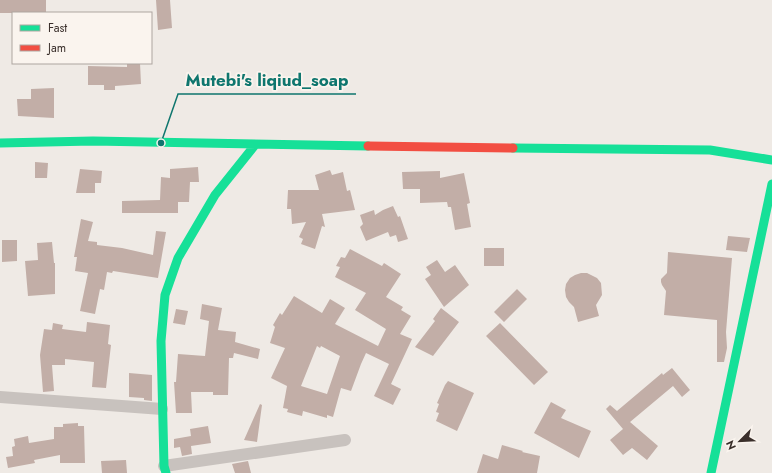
<svg xmlns="http://www.w3.org/2000/svg" width="772" height="473" font-family="Jost,sans-serif">
  <style>
    .building { fill: #c2aea7; fill-rule: evenodd }
    .lines { fill: none; stroke-linecap: round; stroke-linejoin: round }
    .street { stroke: #c8c2be; stroke-width: 12 }
    .fast { stroke: #16e098; stroke-width: 9 }
    .jam { stroke: #f24e42; stroke-width: 9 }
    .leader { fill: none; stroke: #0f766e; stroke-width: 1.5 }
    .callout-dot { fill: #0f766e; stroke: #faf4ee; stroke-width: 1.5 }
    .callout-label { font-size: 17px; text-anchor: middle; font-weight: bold; fill: #0f766e; stroke: #faf4ee; stroke-width: 3.5; stroke-linejoin: round; paint-order: stroke }
  </style>
  <rect width="100%" height="100%" fill="#efeae5"/>
  <path class="building" d="M0 0H46V13H0Z
    M156 0H170L172 28 158 30Z
    M127 63H140L141 84 115 86V90H104V85H88V66L127 67Z
    M54 88V118L18 116 17 99H31V89Z
    M35 162 48 163 47 178H35Z
    M198 167 199 182H190L189 202H178V213H122V201L160 200 161 177 170 178V169Z
    M80 169 102 171 101 183H95V193H76Z
    M330 170 332 175 343 172 347 191 350 190 355 210 322 214 325 227 322 226 315 249 301 244 303 239 299 237 306 222 292 224 291 209H287L288 190H319L315 175Z
    M440 171V178L464 173 470 203 467 204 471 227 455 230 451 207H448L447 202 420 203V189H403L402 172Z
    M393 206 398 217 400 216 408 239 398 242 396 235 390 237 388 232 366 241 360 227 363 224 360 215 374 210 375 215 383 210Z
    M81 219 93 222 88 241 97 242V245L122 248 153 255 156 231 166 232 158 278 113 271 112 273 107 272 104 290 100 289 95 314 80 311 88 273 75 271 77 257H74Z
    M728 236 750 238 747 252 726 250Z
    M2 240H17V261L2 262Z
    M52 242 54 263H55V294L28 296 25 261 38 260 37 243Z
    M484 248H504V266H484Z
    M350 249 382 266 384 263 401 274 386 297 403 307 401 310 411 316 400 334 412 339 391 384 401 389 393 405 374 396 389 364 366 353 361 364 351 391 341 388 333 417 327 415V418L303 411 302 416 287 412 288 409 283 408 287 386 271 378 285 348 270 343 275 327 273 325 280 313 282 315 294 296 322 313 330 299 345 308 335 324 378 346 386 329 355 310 366 293 335 277 340 267 336 266 341 257 345 258ZM317 346 320 348 321 346 340 356 327 394 301 386Z
    M668 252 732 258 726 332 727 348 724 362H717V320L664 315 666 291 662 285 661 282V279L667 273Z
    M437 260 445 272 455 265 469 285 444 307 425 279 431 275 426 267Z
    M581 273H587L597 278 601 283 602 295 596 305 599 316 578 322 574 307 569 302 566 297 565 290 566 284 570 278 575 275Z
    M517 289 527 299 504 322 494 312Z
    M202 304 222 308 218 330 236 332 235 342 260 349 258 359 234 353 233 358H229L228 395H213V392H191L192 413H176L174 382H176L178 354 205 356 209 321 200 319Z
    M441 308 459 322 433 356 415 347 435 321 433 319Z
    M176 309 188 311 185 325 173 323Z
    M87 322 110 325 108 344 111 345 106 388 92 387 94 362 65 359V365H52L54 391 43 392 40 355 44 329 52 330 53 323 63 325 62 329 86 332Z
    M500 323 548 372 534 385 486 336Z
    M672 368 690 390 682 397 673 386 630 422 658 446 647 460 632 448 623 455 610 440 623 429 606 409 610 405 617 411 662 373 663 375Z
    M129 373 152 375V401L144 400V398L129 397Z
    M448 381 474 393 457 431 436 421 439 413 436 412 439 404 437 403 445 385Z
    M551 402 566 410 561 418 591 431 579 458 534 433Z
    M260 404 262 405 257 442 244 440Z
    M78 423V426H84L85 463H60V455L34 460 35 463 8 468 6 457 13 456 12 447 15 446 14 439 28 436 29 443 54 439V427H63V424Z
    M208 426 211 443 191 446 192 454 182 456 180 447 174 448V439L191 436 190 429Z
    M502 445 523 451 522 452 540 456 537 473H477L483 454 498 459Z
    M126 460 127 473H102L101 461Z
    M248 461 251 473H235L232 464Z"/>
  <g class="lines">
    <path class="street" d="M0 397 162 409
      M164 466 345 440"/>
    <path class="fast" d="M0 143 93 141 368 146
      M513 148 710 150 772 160
      M166 473 164 466 161 341 165 295 178 258 215 195 255 145
      M711 473 772 184"/>
    <path class="jam" d="M368 146 513 148"/>
  </g>
  <path class="leader" d="M161 143L178 94H356"/>
  <circle class="callout-dot" cx="161" cy="143" r="4"/>
  <g class="callout-label">
    <text x="267" y="86">Mutebi's liqiud_soap</text>
  </g>
  <rect x="12" y="12" width="140" height="52" fill="#faf4ee" stroke="#ada5a0"/>
  <rect x="20" y="25" width="20" height="6" fill="#16e098" stroke="#ada5a0"/>
  <text x="48" y="32" font-size="12" fill="#3a2f2b">Fast</text>
  <rect x="20" y="45" width="20" height="6" fill="#f24e42" stroke="#ada5a0"/>
  <text x="48" y="52" font-size="12" fill="#3a2f2b">Jam</text>
  <g transform="translate(740 441) rotate(246)" stroke="#faf4ee" stroke-width="3" paint-order="stroke">
  <path d="M0-3L7 15L0 10L-7 15Z" fill="#3a2f2b"/>
  <text y="-6" font-size="11" font-weight="bold" text-anchor="middle" fill="#3a2f2b">N</text>
  </g>
</svg>
